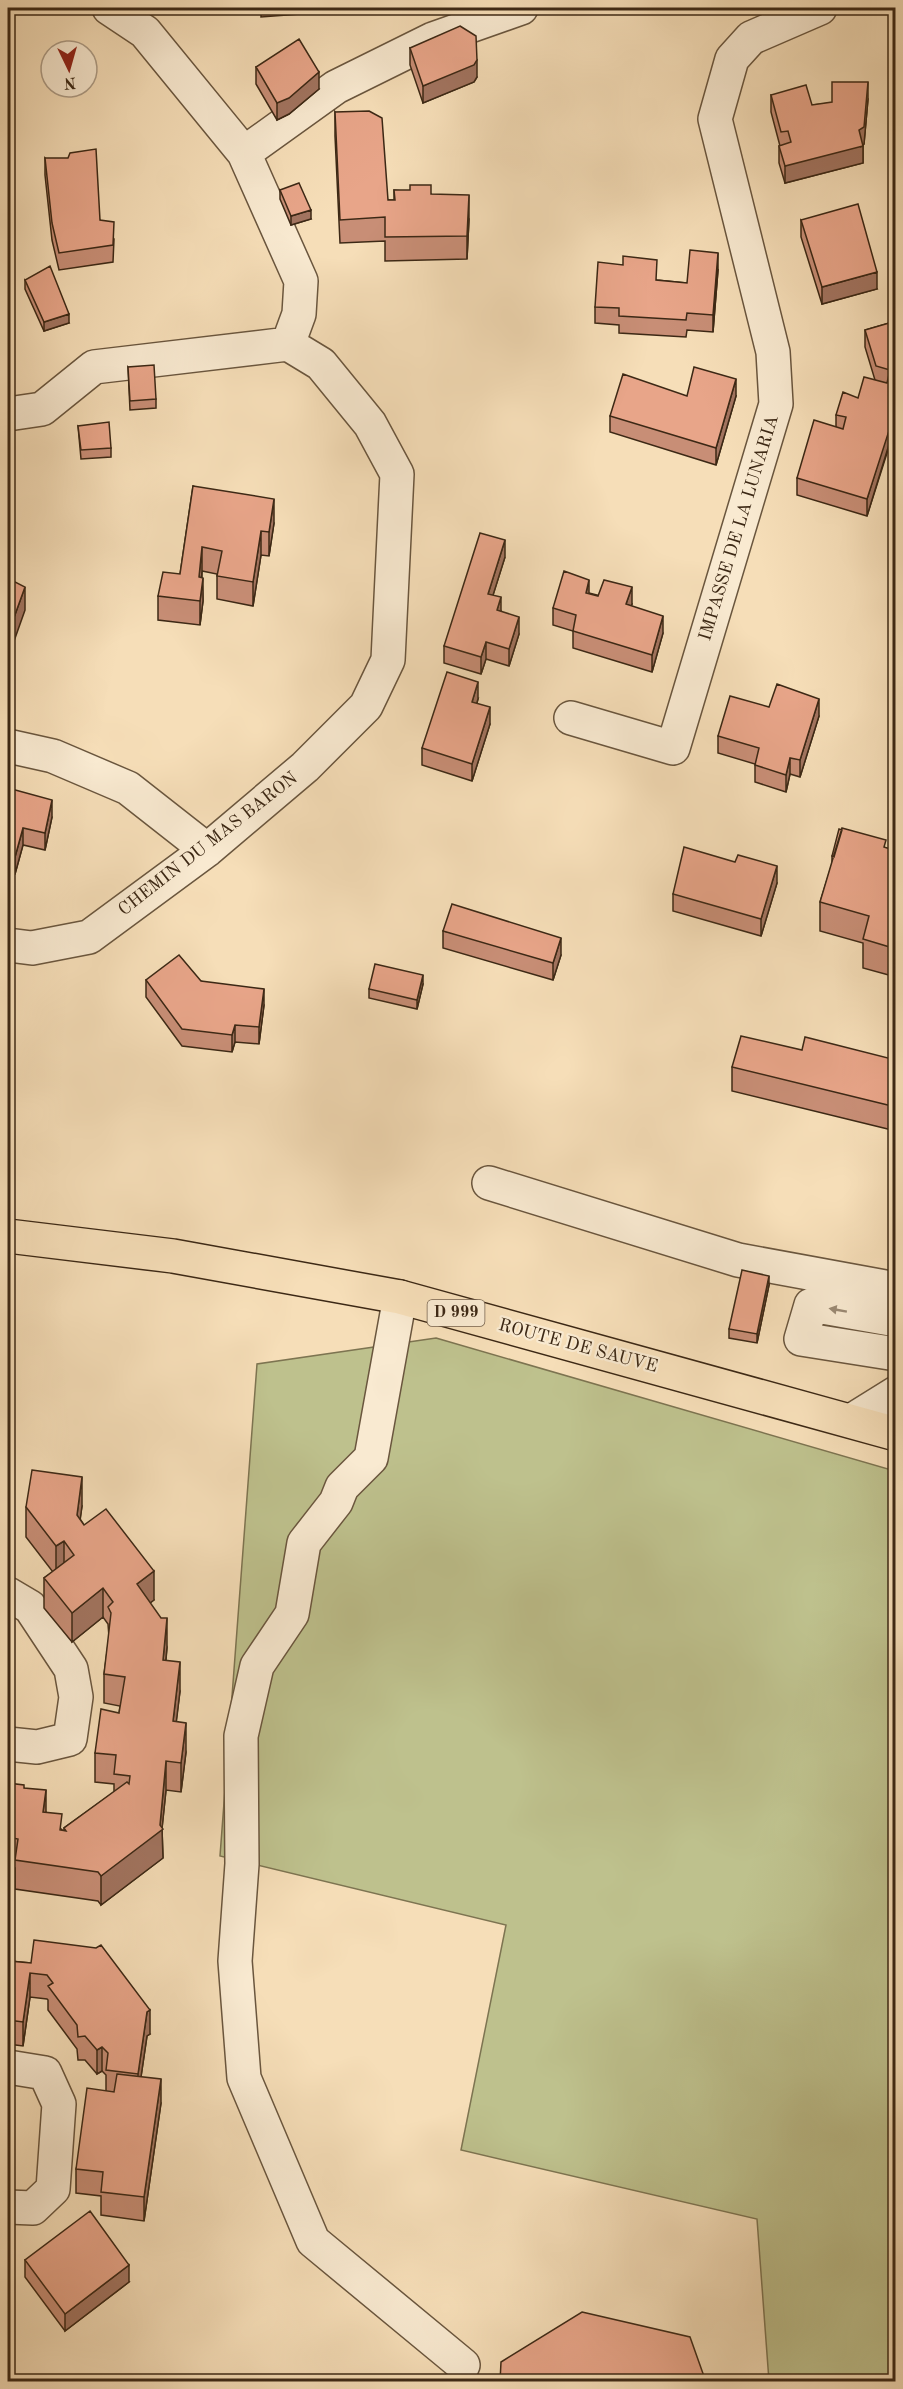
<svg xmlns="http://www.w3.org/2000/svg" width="903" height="2389" font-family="'Old Standard TT',serif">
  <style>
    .green { fill: #bec18d; stroke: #7d7451; stroke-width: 1.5 }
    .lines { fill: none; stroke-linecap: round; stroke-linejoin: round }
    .minor-casing { stroke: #6a563e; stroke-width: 36 }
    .major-casing { stroke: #3c2815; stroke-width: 36 }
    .minor { stroke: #f9ead1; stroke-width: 33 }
    .major { stroke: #f6deb8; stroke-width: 33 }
    .wall { fill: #c88e76; stroke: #3c2815; stroke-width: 1.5 }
    .shaded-wall { fill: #a27460; stroke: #3c2815; stroke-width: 1.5 }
    .building { fill: #e8a589; stroke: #3c2815; stroke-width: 1.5 }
    .oneway { fill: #9a8973 }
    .labels { text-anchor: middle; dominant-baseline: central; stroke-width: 4.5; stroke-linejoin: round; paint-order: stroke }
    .shield { fill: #f9ead1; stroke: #75624d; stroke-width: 1.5 }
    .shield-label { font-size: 16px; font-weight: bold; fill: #3c2815 }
    .street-label { font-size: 18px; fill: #3c2815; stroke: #f9ead1 }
  </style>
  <rect width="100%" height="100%" fill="#f6deb8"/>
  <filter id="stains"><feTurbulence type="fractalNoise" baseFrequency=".00333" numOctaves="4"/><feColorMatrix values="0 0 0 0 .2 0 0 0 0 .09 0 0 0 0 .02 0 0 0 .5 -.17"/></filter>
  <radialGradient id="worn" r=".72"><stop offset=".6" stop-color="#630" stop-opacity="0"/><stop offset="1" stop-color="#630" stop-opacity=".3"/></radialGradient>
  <path class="green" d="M436 1338 895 1471V2381H769L757 2219 461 2150 506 1925 220 1856 257 1364Z"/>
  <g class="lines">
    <g class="minor-casing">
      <path id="minor" d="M244 153 336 87 433 39 521 8
        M8 414 42 409 94 367 288 344
        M571 718 673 748 776 404 773 352 715 119 732 59 751 38 820 8
        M8 746 53 756 128 788 207 850
        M8 945 32 948 89 937 207 850 305 767 366 706 388 660 397 474 370 424 321 364 288 344 299 314 301 281 244 153 145 32 109 8
        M489 1183 738 1260 896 1289
        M400 1297 371 1458 342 1487 336 1502 304 1543 292 1614 257 1666 241 1736 242 1864 235 1961 244 2078 313 2241 463 2365
        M896 1320 811 1305 801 1339 896 1354
        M851 1421 896 1393
        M8 1594 30 1607 71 1669 76 1697 70 1739 37 1747 8 1744
        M8 2067 45 2073 59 2104 53 2189 33 2208 8 2207"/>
    </g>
    <g class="major-casing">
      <path id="major" d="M8 1236 173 1256 400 1297 896 1434"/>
    </g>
    <use href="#minor" class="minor"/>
    <use href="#major" class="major"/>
  </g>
  <path class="wall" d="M187 8H300V14L261 17V9L188 13Z
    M410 48 477 77 474 82 423 103 410 65Z
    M256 67 319 89 289 114 277 120 256 84Z
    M771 95 812 105 868 99 864 144 863 145V163L785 183 779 163V146H780L771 112Z
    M335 112 388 200H394V190L431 194 469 219 467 259 385 261V241L340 243 335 136Z
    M45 158 100 220 114 239 113 262 59 270 52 240 45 175Z
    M280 190 311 219 291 225 280 199Z
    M801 220 877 289 822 304 801 237Z
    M623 265 657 280 687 283 718 270 713 332 687 330 686 337 619 333V325L595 323V307Z
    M25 280 69 323 44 331 25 289Z
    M896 321V425L867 516 797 495V478L836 427V415L858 398 875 380 865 347V330Z
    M128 367 156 399V408L130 410Z
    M736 396 716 465 610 432V416Z
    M78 426 111 448V457L81 459Z
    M193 486 274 523 269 556 261 555 253 606 217 599V574L202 571V577L203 601 200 625 158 620V596L180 574Z
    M505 557 493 595 501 611 519 634 509 666 486 659 481 674 444 663V646Z
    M589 593 632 604 631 606 663 633 652 672 573 648V631L553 625V608Z
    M478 699 477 703 490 724 472 781 422 765V748Z
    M769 707 819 716 800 777 790 774 786 792 755 782V764L718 753V736Z
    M8 788 52 817 45 850 23 845 15 874 8 872Z
    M886 848 896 851V977L863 968V943L820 931V902L832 864V856Z
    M777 883 761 936 673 911V894Z
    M443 931 561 955 553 980 443 948Z
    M146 980 201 981 264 1005 259 1044 235 1042 232 1052 182 1046 146 997Z
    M423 984 417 1009 369 998V989Z
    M802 1050 896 1060V1131L732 1091V1067Z
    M769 1285 757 1343 729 1338V1329Z
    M82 1506 80 1519 84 1525 154 1600 150 1603 167 1647 166 1660 180 1691 176 1722 186 1752 181 1792 166 1790 162 1828 163 1858 101 1905 98 1901 15 1889V1868L8 1867V1763L10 1783 24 1788 62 1830 64 1831V1828L114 1792V1784L95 1782V1753L119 1713 120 1706 104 1703V1674L109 1637 108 1624 103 1617 72 1642 44 1608V1578L53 1572 26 1537V1507Z
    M8 1951 10 1961 31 1963 150 2034 147 2036 141 2077 161 2103 144 2221 101 2215V2196L76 2193V2169L106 2091V2075L102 2071 97 2074 85 2060H78L77 2049 48 2010V2000L47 1999 30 1997 23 2046 8 2044Z
    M25 2260 129 2282 65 2331 25 2277Z"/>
  <path class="shaded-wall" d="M477 60V77L474 82 423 103V86Z
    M319 72V89L289 114 277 120V103Z
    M868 82V99L864 144 860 147 863 146V163L785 183V166L859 130Z
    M469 195V219L467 259V236Z
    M311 210V219L291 225V216Z
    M718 253V270L713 332V315Z
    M877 272V289L822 304V287Z
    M69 314V323L44 331V322Z
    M736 379V396L716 465V448Z
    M895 408V425L867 516V499Z
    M274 499V523L269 556V532Z
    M261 531V555L253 606V582Z
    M505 540V557L488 611V594Z
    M202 547V571L199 600V577Z
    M9 554V577L8 581V557Z
    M203 578V601L200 625V601Z
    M589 580V597L586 593Z
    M25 587V610L8 658V634Z
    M632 587V604L626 621V604Z
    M501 597V614L497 610Z
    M663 616V633L652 672V655Z
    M519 617V634L509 666V649Z
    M486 642V659L481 674V657Z
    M478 682V699L472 718V702Z
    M819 699V716L800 777V760Z
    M490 707V724L472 781V764Z
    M790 758V774L786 792V775Z
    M52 800V817L45 850V833Z
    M23 828V845L15 874V857Z
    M777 866V883L761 936V919Z
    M561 938V955L553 980V963Z
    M896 941V969L893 968V948Z
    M423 975V984L417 1009V1000Z
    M264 989V1005L259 1044V1027Z
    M235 1025V1042L232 1052V1035Z
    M769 1276V1285L757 1343V1334Z
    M82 1477V1506L77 1544V1515Z
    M64 1541V1570L56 1576V1546Z
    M154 1571V1600L137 1613V1584Z
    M103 1588V1617L72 1642V1613Z
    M167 1618V1647L163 1689V1660Z
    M180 1662V1691L173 1750V1721Z
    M186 1723V1752L181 1792V1763Z
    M166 1761V1790L162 1829 163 1858 101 1905V1876L160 1825Z
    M10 1763V1792L8 1783Z
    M46 1790V1819L43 1812Z
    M30 1973V1997L23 2046V2022Z
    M150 2010V2034L147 2036 138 2097V2074L147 2012Z
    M102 2047V2071L97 2074V2050Z
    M161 2079V2103L144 2221V2197Z
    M129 2265V2282L65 2331V2314Z"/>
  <path class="building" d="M460 26 476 36 477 60 474 65 423 86 410 48Z
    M299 39 319 72 289 98 277 103 256 67Z
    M832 82H868L864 127 859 130 863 146 785 166 779 146 791 142 788 131 781 132 771 95 806 85 812 105 832 102Z
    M369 111 382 118 388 200H395L394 190H410V185H431V194L469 195 467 236 385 237V217L340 220 335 112Z
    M96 149 100 220 114 222 113 245 59 253 52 223 45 158H68L70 153Z
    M299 183 311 210 291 216 280 190Z
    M858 204 877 272 822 287 801 220Z
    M690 250 718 253 713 315 687 313 686 320 619 316V308L595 307 598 262 623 265V256L657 260 656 280 687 283Z
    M50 266 69 314 44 322 25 280Z
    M896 321V409L867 499 797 478 814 420 843 429 846 417 836 415 843 392 858 398 864 377 887 383 890 370 876 366 865 330Z
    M154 365 156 399 130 401 128 367Z
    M694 367 736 379 716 448 610 416 623 374 687 396Z
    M109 422 111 448 81 450 78 426Z
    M193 486 274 499 269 532 261 531 253 582 217 576 222 551 202 547 199 577 203 578 200 601 158 596 163 572 180 574Z
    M480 533 505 540 488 594 501 597 497 610 519 617 509 649 486 642 481 657 444 646Z
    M8 571 13 581 25 587 8 634Z
    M564 571 589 580 586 593 598 596 604 580 632 587 626 604 663 616 652 655 573 631 576 615 553 608Z
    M447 672 478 682 472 702 490 707 472 764 422 748Z
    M777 684 819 699 800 760 790 758 786 775 755 765 759 748 718 736 730 696 769 707Z
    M8 788 52 800 45 833 23 828 15 857 8 855Z
    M842 828 886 840 884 847 896 851V941L893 948 863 939 869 916 820 902Z
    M839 829 842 830 834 857 832 856Z
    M684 847 735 862 738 855 777 866 761 919 673 894Z
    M452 904 561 938 553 963 443 931Z
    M179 955 201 981 264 989 259 1027 235 1025 232 1035 182 1029 146 980Z
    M375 964 423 975 417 1000 369 989Z
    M741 1036 802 1050 805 1037 896 1060V1107L732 1067Z
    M742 1270 769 1276 757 1334 729 1329Z
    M32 1470 82 1477 77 1515 84 1525 106 1509 154 1571 137 1584 161 1618H167L163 1660 180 1662 173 1721 186 1723 181 1763 166 1761 160 1825 163 1829 101 1876 98 1872 15 1860 18 1839 8 1837V1763H10L8 1783 24 1785V1788L46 1790 43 1812 62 1814 60 1830 66 1831 64 1828 127 1782 129 1784 130 1776 114 1774 116 1755 95 1753 101 1709 119 1713 125 1677 104 1674 111 1613 108 1607 113 1602 103 1588 72 1613 44 1578 74 1555 64 1541 56 1546 26 1507Z
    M34 1940 96 1948 101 1945 150 2010 147 2012 138 2074 106 2070 108 2053 102 2047 97 2050 85 2036 78 2037 77 2025 48 1986 53 1983 47 1975 30 1973 23 2022 8 2020V1951H10L9 1961 31 1963Z
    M117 2074 161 2079 144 2197 101 2192 103 2172 76 2169 87 2088 114 2092Z
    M90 2211 129 2265 65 2314 25 2260Z
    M582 2312 690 2337 706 2382H500L501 2362Z"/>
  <defs><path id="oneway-solid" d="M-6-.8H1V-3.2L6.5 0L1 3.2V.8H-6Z" transform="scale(1.5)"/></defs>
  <use class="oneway" href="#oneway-solid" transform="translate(838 1310) rotate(-170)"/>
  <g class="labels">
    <rect class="shield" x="427.5" y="1300" width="57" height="26" rx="4.5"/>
    <g class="shield-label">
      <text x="456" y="1313">D 999</text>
    </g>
    <g class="street-label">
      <text transform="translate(739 528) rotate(-73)">IMPASSE DE LA LUNARIA</text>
      <text transform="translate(208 844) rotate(-38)">CHEMIN DU MAS BARON</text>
      <text transform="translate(578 1346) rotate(15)">ROUTE DE SAUVE</text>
    </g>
  </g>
  <rect width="903" height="2389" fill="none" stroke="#f6deb8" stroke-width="30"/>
  <rect x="9" y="9" width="885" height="2371" fill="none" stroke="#3c2815" stroke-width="3"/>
  <rect x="15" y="15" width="873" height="2359" fill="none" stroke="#3c2815" stroke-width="1.5"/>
  <g transform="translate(69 69) rotate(175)"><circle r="28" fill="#f9ead1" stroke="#ad9c86" stroke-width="1.5"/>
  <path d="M0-4.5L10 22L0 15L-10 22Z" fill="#8f2418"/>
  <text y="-9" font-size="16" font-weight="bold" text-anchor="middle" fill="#3c2815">N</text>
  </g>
  <rect width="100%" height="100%" filter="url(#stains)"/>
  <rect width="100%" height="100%" fill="url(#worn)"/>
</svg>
